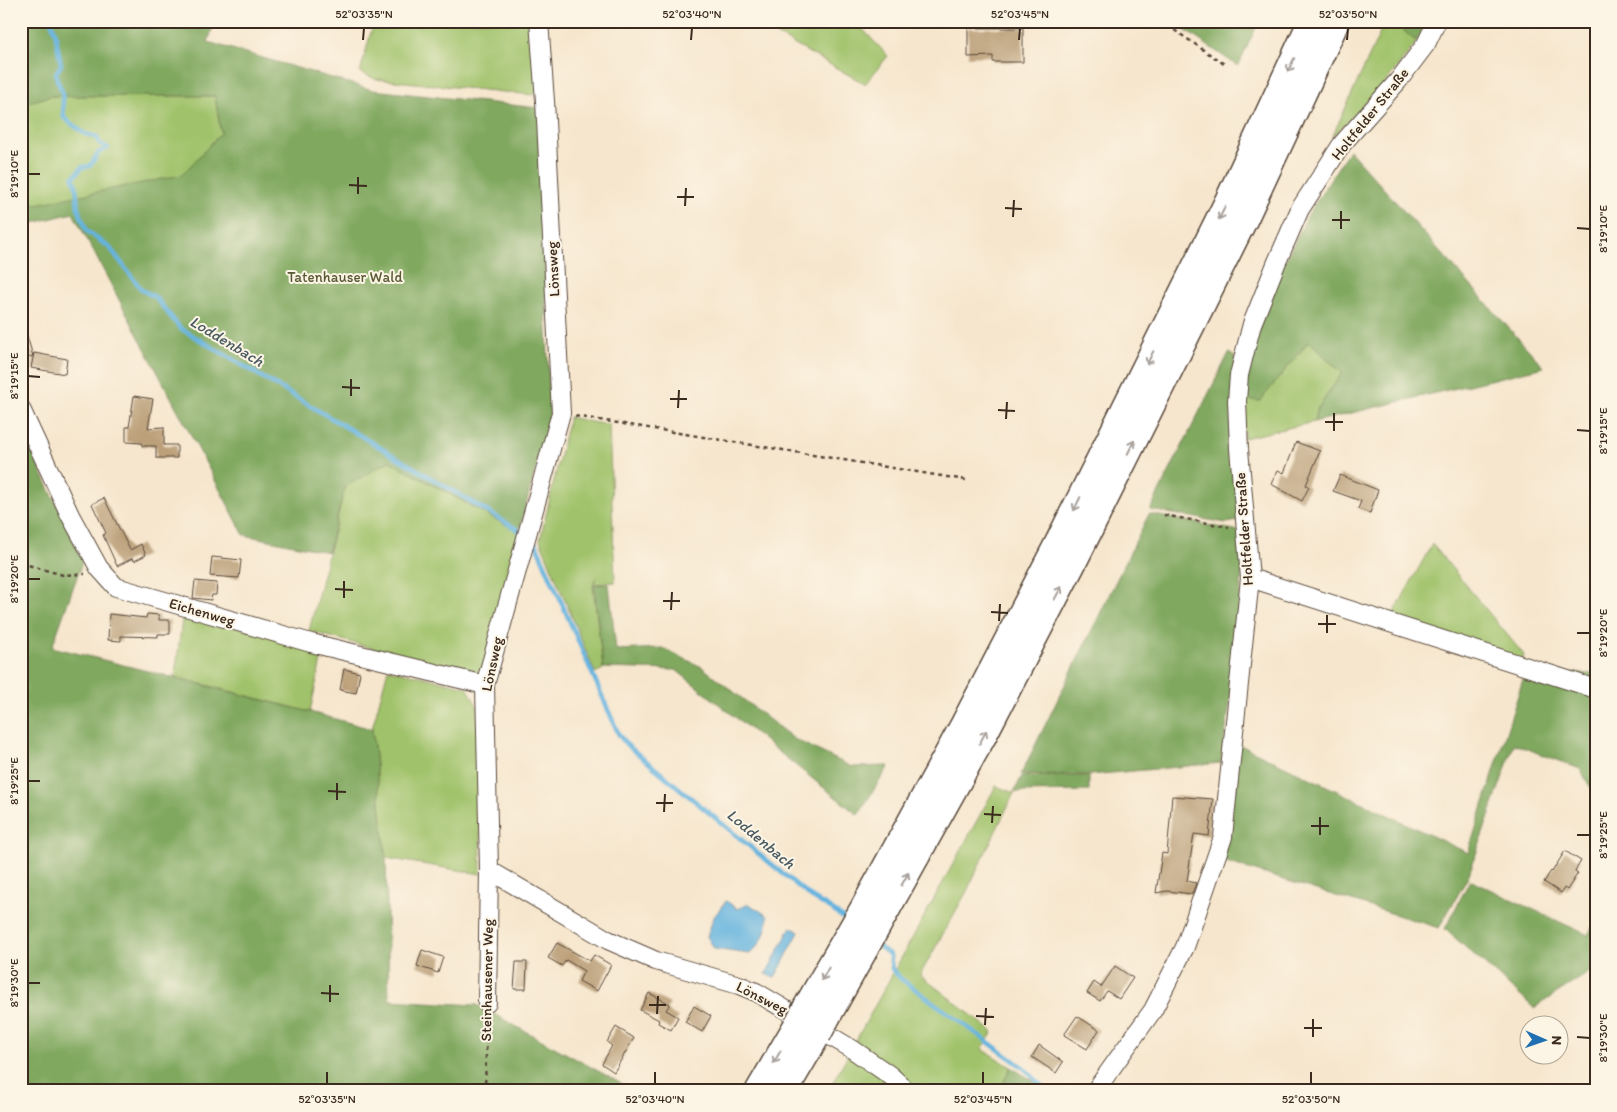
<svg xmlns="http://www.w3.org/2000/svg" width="1617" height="1112" font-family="Itim,sans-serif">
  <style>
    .green { fill: #a0c26b; stroke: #6e7644 }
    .forest { fill: #80a85f; stroke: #5e693e }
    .water { fill: #64b3df; stroke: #506e7e }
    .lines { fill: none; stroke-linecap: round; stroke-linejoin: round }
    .stream { stroke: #64b3df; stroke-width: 4.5 }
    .building { fill: #bca07a }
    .minor-casing { stroke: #574638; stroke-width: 20 }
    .highway-casing { stroke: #574638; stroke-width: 28 }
    .path { stroke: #574638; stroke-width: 2.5; stroke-dasharray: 4 4; stroke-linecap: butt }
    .minor { stroke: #fff; stroke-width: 18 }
    .highway { stroke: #fff; stroke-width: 25 }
    .highway-bridge-casing { stroke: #574638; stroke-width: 28; stroke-linecap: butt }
    .highway-bridge { stroke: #fff; stroke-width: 25 }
    .oneway { stroke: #a79f9a }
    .ticks { fill: none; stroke: #3b2a1e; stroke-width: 2 }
    .labels { text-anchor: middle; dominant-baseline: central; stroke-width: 4; stroke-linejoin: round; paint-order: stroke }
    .street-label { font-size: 15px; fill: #3b2a1e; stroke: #fcf5e5 }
    .park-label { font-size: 15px; fill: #595835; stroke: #fcf5e5 }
    .water-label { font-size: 16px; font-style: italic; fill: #495a62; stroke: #fcf5e5 }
    .neatline { fill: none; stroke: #3b2a1e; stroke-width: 2 }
    .ticks-label { font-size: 12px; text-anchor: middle; fill: #3b2a1e }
  </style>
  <rect width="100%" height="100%" fill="#fcf5e5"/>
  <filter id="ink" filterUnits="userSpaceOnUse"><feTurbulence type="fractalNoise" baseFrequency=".02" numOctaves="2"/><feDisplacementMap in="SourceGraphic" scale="10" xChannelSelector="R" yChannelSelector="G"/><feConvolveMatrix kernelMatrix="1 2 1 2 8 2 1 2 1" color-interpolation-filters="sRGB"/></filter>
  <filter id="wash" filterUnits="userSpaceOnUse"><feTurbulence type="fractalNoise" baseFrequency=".0096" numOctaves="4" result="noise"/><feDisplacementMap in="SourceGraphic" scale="20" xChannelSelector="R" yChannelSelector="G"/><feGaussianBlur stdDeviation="1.12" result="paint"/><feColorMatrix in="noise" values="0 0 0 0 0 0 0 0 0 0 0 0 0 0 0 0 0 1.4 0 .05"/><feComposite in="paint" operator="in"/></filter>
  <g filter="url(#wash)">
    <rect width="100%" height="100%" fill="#f6e6cd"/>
    <path class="green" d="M374 21H531L538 89 533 95 375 79 360 72Z
      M752 21H855L888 56 865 84Z
      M1383 21H1397L1396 24 1417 42 1385 83 1332 137 1379 35Z
      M51 96H215L221 133 182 175 22 208 21 104Z
      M1309 341 1342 373 1316 411 1314 422 1244 438 1243 399 1260 400Z
      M569 417 596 423 609 424 615 582 594 584 596 577 593 586 603 669 595 673 540 540Z
      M389 461 519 532 486 664 474 676 309 631 345 487Z
      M1432 544 1524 655 1522 662 1390 620Z
      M183 611 323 651 310 712 175 677Z
      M388 669 467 687 479 709 481 874 386 858 372 729Z
      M996 786 1014 793 967 891 920 975 993 1032 982 1049 1011 1067 999 1091H828Z"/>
    <path class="forest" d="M21 21H215L208 42 373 90 539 108 550 413 519 532 389 461 345 487 328 552 244 535 73 213 21 226V207L182 175 221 133 215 96H51L21 104Z
      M1171 21H1259L1238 66Z
      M1397 21H1425L1417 42 1396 24Z
      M1349 150 1544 367 1314 422 1316 411 1342 373 1309 341 1260 401 1243 399 1253 346 1281 269 1309 213Z
      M1229 353 1235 357 1238 521 1226 523 1150 510Z
      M21 429 83 560 52 647 310 712 372 729 386 858 389 1000 477 1005 635 1091H21Z
      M1149 514 1245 532 1234 674 1221 763 1090 775 1021 774Z
      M609 584 616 650 662 648 702 667 794 739 852 767 889 766 858 815 676 670 603 668 594 585Z
      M1554 672 1596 674V797L1580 769 1514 744 1468 877 1439 928 1223 861 1238 744 1468 853 1525 673Z
      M1022 776H1089V791L1014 792Z
      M1470 880 1588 935 1596 920V968L1534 1008 1445 929Z
      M1011 1067 1049 1091H999Z"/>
    <path class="water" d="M726 901 738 909 749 904 768 916C767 932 762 943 750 954L714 949 707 936 714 917Z
      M791 927 799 932 775 978 766 974Z"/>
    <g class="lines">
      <path class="stream" d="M51 21 55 32 61 65 56 73 57 80 62 91 64 118 85 134 97 137 99 143 108 148 99 152 90 166 82 167 73 178 76 185 78 208 87 231 110 248 142 290 155 297 180 328 520 531
        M536 544 619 735 627 745 811 897 831 909 847 921
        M877 945 890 955 892 969 901 979 1024 1068 1047 1091"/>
    </g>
    <g id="blocks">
      <path class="building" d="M968 28H1023V62H993V56L968 57Z
        M21 326H24L33 356 21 360Z
        M34 353 67 359 65 374 31 368Z
        M134 396 153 399 148 428 164 427V445H177V458H156V446H142V443L126 442V427H129Z
        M1296 442 1320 451 1306 485 1309 487 1302 501 1271 484 1278 470 1284 473Z
        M1340 475 1378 490 1370 513 1358 509 1361 501 1333 491Z
        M104 498 130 550 141 544 146 555 134 561 133 558 117 566 103 535 106 533 92 504Z
        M212 557 241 560 239 578 210 576Z
        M195 581 217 583 216 595H212L211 600 193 598Z
        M109 614 146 618 147 614 159 615V620H170V634H158V637L121 636V641L108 640Z
        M344 669 360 673 356 693 340 690Z
        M1172 796 1213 799 1209 836 1194 834 1187 881 1196 883 1192 894 1167 891 1156 893 1162 853 1167 854Z
        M1565 851 1581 861 1575 871 1578 873 1567 890 1564 888 1561 893 1544 882 1551 871 1552 872Z
        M557 943 590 961 594 955 611 965 597 991 579 981 584 971 566 960 562 966 548 958Z
        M422 950 443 957 438 973 417 966Z
        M516 962H527L526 989H514Z
        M1115 966 1133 978 1119 999 1107 991 1100 1001 1087 993 1094 982 1101 987Z
        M649 993 670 1004 666 1010 678 1017 671 1030 658 1023 659 1020 640 1010Z
        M694 1006 711 1016 702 1032 685 1022Z
        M1077 1016 1099 1030 1087 1049 1064 1035Z
        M616 1027 634 1038 614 1072 602 1064 612 1046 607 1042Z
        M1039 1045 1063 1062 1056 1073 1032 1057Z"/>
    </g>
  </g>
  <g filter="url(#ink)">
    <use href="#blocks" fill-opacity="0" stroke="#574638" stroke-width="1"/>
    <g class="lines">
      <g class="minor-casing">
        <path id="minor" d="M21 409 70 515 99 568 116 587 311 643 485 685
          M1250 578 1596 689
          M489 870 608 940 656 961 739 985 756 992 852 1049 891 1076 907 1091
          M487 1003 489 870 485 685 561 413 545 101 539 21
          M1095 1091 1153 1010 1185 947 1223 837 1250 578 1239 449 1237 401 1239 375 1252 324 1276 264 1300 209 1342 144 1398 81 1426 44 1437 21"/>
      </g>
      <g class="highway-casing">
        <path id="highway" d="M806 1007 863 908 963 725 1056 546 1226 204 1311 21
          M826 1020 982 739 1076 558 1245 219 1337 21
          M758 1091 797 1024
          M785 1091 818 1035"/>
      </g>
      <path class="path" d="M1161 21 1224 64
        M575 416 966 480
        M1164 515 1229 527
        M21 563 63 575 85 574
        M485 1091 487 1017"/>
      <use href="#minor" class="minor"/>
      <use href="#highway" class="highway"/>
      <g class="highway-bridge-casing">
        <path id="highway-bridge" d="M797 1024 806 1007
          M818 1035 826 1020"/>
      </g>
      <use href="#highway-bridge" class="highway-bridge"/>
    </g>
    <defs><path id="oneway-shaft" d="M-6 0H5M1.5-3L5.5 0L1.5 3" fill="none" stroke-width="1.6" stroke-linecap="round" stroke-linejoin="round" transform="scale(1.25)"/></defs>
    <g class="oneway">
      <use href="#oneway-shaft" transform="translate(1291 65) rotate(115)"/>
      <use href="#oneway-shaft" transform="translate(1222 213) rotate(116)"/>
      <use href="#oneway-shaft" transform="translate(1150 358) rotate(116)"/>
      <use href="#oneway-shaft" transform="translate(1131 447) rotate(-64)"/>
      <use href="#oneway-shaft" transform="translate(1077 504) rotate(116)"/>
      <use href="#oneway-shaft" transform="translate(1058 593) rotate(-62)"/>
      <use href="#oneway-shaft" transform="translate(983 737) rotate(-62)"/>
      <use href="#oneway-shaft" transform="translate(905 879) rotate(-61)"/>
      <use href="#oneway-shaft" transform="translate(825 974) rotate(120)"/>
      <use href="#oneway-shaft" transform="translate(777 1057) rotate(120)"/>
    </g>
  </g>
  <path class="ticks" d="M363 40 364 28M691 40 692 28M1019 40 1020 28M1347 40 1348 28M28 174H40M349 185 367 186M358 194V177M677 197H694M685 206 686 188M1005 208 1022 209M1013 217 1014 200M1332 220H1350M1577 228 1590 229M1341 229V211M28 376 40 377M342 387 360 388M351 396V379M670 399H687M678 408 679 390M998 410 1015 411M1006 419 1007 402M1325 422H1343M1577 430 1590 431M1334 431V413M28 579H40M335 589 353 590M344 598V581M663 601H680M671 610 672 592M991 612 1008 613M999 621 1000 604M1318 624H1336M1327 633V615M1577 633H1590M28 781H40M328 791 346 792M337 800V783M656 803H673M664 812 665 794M984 814 1001 815M992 823 993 806M1311 826H1329M1320 835V817M1577 835H1590M28 983H40M321 993 339 994M330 1002V985M649 1005H666M657 1014 658 996M976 1016 994 1017M985 1025 986 1008M1304 1028H1322M1313 1037V1019M1577 1037 1590 1038M327 1084V1072M655 1084V1072M983 1084V1072M1311 1084V1072"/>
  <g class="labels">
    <g class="street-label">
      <text transform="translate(1370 114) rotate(-51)">Holtfelder Straße</text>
      <text transform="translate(553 269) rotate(-93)">Lönsweg</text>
      <text transform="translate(1244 529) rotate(-94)">Holtfelder Straße</text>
      <text transform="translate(202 612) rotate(16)">Eichenweg</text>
      <text transform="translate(492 664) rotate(-78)">Lönsweg</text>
      <text transform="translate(487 980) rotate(-89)">Steinhausener Weg</text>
      <text transform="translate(762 998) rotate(27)">Lönsweg</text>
    </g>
    <g class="park-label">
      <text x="345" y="277">Tatenhauser Wald</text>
    </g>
    <g class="water-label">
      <text transform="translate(227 341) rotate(31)">Loddenbach</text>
      <text transform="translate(761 839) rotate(40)">Loddenbach</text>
    </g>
  </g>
  <rect width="1617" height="1112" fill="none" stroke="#fcf5e5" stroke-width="55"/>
  <g transform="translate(1544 1040) rotate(92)"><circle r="24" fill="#fcf5e5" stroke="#afa495"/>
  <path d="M0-4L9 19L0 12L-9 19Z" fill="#1f6fb2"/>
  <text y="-8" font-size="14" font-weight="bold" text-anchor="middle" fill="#3b2a1e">N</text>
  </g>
  <rect x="28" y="28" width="1562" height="1056" class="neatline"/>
  <g class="ticks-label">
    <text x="364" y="18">52°03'35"N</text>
    <text x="692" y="18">52°03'40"N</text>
    <text x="1020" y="18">52°03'45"N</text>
    <text x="1348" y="18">52°03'50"N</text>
    <text transform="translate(14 174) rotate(-90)" y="4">8°19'10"E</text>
    <text transform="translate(1603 229) rotate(-90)" y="4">8°19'10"E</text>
    <text transform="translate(14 376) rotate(-90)" y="4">8°19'15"E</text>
    <text transform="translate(1603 431) rotate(-90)" y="4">8°19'15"E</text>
    <text transform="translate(14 579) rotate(-90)" y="4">8°19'20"E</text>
    <text transform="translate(1603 633) rotate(-90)" y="4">8°19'20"E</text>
    <text transform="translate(14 781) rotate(-90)" y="4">8°19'25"E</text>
    <text transform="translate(1603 835) rotate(-90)" y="4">8°19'25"E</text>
    <text transform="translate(14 983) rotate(-90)" y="4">8°19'30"E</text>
    <text transform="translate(1603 1038) rotate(-90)" y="4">8°19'30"E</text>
    <text x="327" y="1103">52°03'35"N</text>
    <text x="655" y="1103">52°03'40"N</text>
    <text x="983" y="1103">52°03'45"N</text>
    <text x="1311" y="1103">52°03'50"N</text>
  </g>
</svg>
